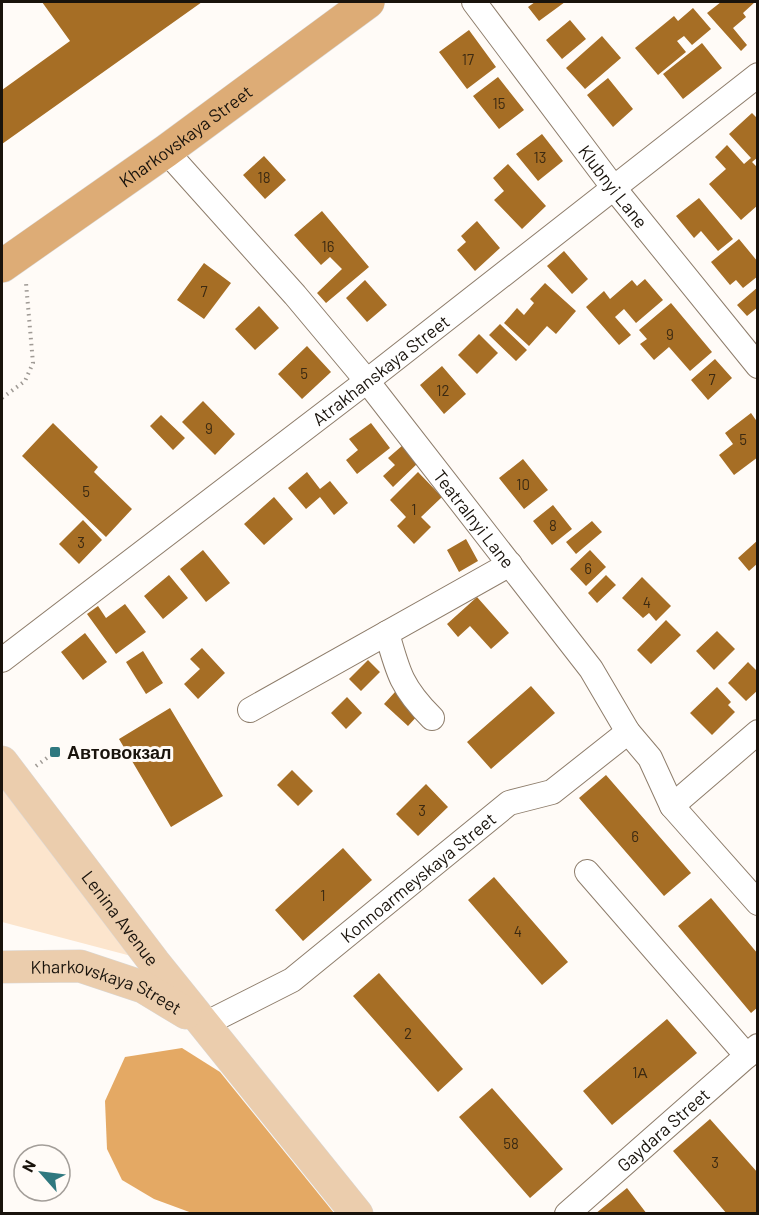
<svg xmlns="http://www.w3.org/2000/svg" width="759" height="1215" font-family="Barlow,sans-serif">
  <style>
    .green { fill: #fce5cd }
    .forest { fill: #e4a964 }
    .building { fill: #a66e25 }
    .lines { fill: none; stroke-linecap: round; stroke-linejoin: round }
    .minor-casing { stroke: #8e7d6b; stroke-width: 26 }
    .major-casing { stroke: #dad9d8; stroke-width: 33 }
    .highway-casing { stroke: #dad9d8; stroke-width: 34 }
    .path { stroke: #9f9a95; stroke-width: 4; stroke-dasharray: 1.5 4.5; stroke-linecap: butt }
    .minor { stroke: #fff; stroke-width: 24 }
    .major { stroke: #ebcdad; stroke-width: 32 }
    .highway { stroke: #ddac76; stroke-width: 33 }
    .poi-dot { fill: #2f787f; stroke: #fffbf7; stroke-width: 2 }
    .labels { text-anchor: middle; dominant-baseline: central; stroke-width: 6; stroke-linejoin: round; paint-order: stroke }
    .number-label { font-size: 15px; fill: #3c2a12 }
    .street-label { font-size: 18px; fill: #19130c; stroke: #fffbf7 }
    .poi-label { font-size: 18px; font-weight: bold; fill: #19130c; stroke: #fffbf7; text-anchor: start }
  </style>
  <rect width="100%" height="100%" fill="#fffbf7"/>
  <path class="green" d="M2 762 154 962 2 922Z"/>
  <path class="forest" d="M182 1048 220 1072 334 1213H192L154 1199 122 1180 107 1149 105 1101 125 1057Z"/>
  <path class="building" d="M42 2H202L2 144V90L70 41Z
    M535 2H565L539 21 528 7Z
    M721 2H755L743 13 746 17 733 28 747 45 741 51 707 13Z
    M693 8 711 29 692 45 684 36 677 41 686 52 658 75 635 48 674 16 678 21Z
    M570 20 586 39 562 59 546 40Z
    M469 30 496 67 467 89 439 52Z
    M602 36 621 58 585 89 566 68Z
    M702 43 722 68 683 99 663 74Z
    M498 77 524 110 499 129 473 96Z
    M608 78 633 109 613 127 587 95Z
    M752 113 758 119V157L752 162 758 168V205L741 220 709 184 726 169 715 157 727 145 744 164 751 158 729 134Z
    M542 134 563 161 538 181 516 154Z
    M264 156 286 180 265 199 243 175Z
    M508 164 546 206 522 229 494 200 504 191 493 178Z
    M699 198 733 239 718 251 701 231 694 238 676 216Z
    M322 211 369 267 326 303 317 293 342 269 330 257 321 265 294 235Z
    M477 221 500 248 475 271 457 250 466 242 461 236Z
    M739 239 758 262V276L743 288 736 280 730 285 711 262Z
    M564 251 588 279 572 294 547 266Z
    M204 263 231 283 204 319 177 300Z
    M645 279 663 300 636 323 624 309 615 317 631 335 619 345 586 307 604 291 610 299 632 280 637 286Z
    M365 280 387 305 367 322 346 298Z
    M545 283 576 311 556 334 547 326 529 346 504 323 517 308 524 315 534 303 530 299Z
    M758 287V307L747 316 737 305Z
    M671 303 712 352 690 371 669 347 654 360 640 344 647 339 639 330Z
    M259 306 279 328 255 350 235 329Z
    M500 324 527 350 516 361 489 335Z
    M479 334 498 353 477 374 458 355Z
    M307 346 331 372 302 399 278 374Z
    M715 359 732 378 708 400 691 380Z
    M442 366 466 394 444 414 420 385Z
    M203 401 235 434 215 455 182 422Z
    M751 413 758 423V457L734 475 719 455 733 444 725 433Z
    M161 415 185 438 173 450 150 426Z
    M53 423 98 467 94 472 132 509 106 537 22 456Z
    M371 423 390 448 357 474 346 460 358 450 349 439Z
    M403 445 419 462 393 487 383 476 395 465 388 458Z
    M523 459 548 490 524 509 499 478Z
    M307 472 320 489 330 481 348 503 334 515 320 497 306 509 288 488Z
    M418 472 442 497 421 517 431 527 414 544 397 526 406 517 390 500Z
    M274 497 293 519 264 545 244 524Z
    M553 505 572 529 552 545 533 521Z
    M83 520 102 540 79 564 59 544Z
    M592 521 602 532 576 554 566 542Z
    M466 539 478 561 459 572 447 550Z
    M758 540V563L749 571 738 558Z
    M203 550 230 583 206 602 180 569Z
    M590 550 606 567 586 586 570 569Z
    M169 575 188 598 163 619 144 596Z
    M606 575 616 585 597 603 588 593Z
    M642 577 671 606 656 621 649 613 643 618 622 598Z
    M477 597 509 633 491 649 470 626 458 637 447 624Z
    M125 604 146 632 116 654 87 614 98 606 106 618Z
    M666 620 681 635 651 664 637 650Z
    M717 631 735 649 714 670 696 651Z
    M85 633 107 662 83 680 61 652Z
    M202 648 225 673 198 699 184 684 200 669 190 659Z
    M143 651 163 683 146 694 126 662Z
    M368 660 380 672 361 691 349 679Z
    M748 662 758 672V690L746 701 728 683Z
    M531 686 555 713 491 769 467 742Z
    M717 687 731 702 728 705 735 712 712 735 690 713Z
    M395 692 419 714 408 726 384 704Z
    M347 697 362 713 346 729 331 713Z
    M170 708 223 796 171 827 119 739Z
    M292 770 313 791 298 806 277 785Z
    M606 775 691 873 664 896 579 798Z
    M426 784 448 807 418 836 396 814Z
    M343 848 372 880 303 941 275 910Z
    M494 877 568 962 542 985 468 900Z
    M711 898 758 954V1007L751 1013 678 926Z
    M379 973 463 1069 438 1092 353 996Z
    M667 1019 697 1053 612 1125 583 1091Z
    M492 1088 563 1169 530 1198 459 1117Z
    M710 1119 758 1173V1214H727L673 1151Z
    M627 1188 647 1214H595Z"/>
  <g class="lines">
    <g class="minor-casing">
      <g id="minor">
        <path id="s1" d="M474 2 613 187 758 366"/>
        <path id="s2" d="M166 151 295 295 367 381 591 669 628 732 650 758 672 806 758 903"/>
        <path d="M387 633C398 673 402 688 432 718"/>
        <path id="s3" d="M2 660 367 381 758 75"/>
        <path d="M250 710 510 564"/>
        <path d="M672 806 758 732"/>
        <path d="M587 872 747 1056"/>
        <path id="s4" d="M205 1024 292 980 509 803 552 792 628 732"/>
        <path id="s5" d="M567 1214 758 1046"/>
      </g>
    </g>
    <g class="major-casing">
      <g id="major">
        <path id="s6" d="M2 762 154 962 357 1214"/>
        <path id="s7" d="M2 967 80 966 143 987 186 1013"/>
      </g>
    </g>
    <g class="highway-casing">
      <g id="highway">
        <path id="s8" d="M2 266 166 151 368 2"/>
      </g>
    </g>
    <path class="path" d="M2 398 25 381 33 363 26 283
      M36 766 55 752"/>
    <use href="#minor" class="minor"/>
    <use href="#major" class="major"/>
    <use href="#highway" class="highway"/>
  </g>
  <rect class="poi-dot" x="49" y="746" width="12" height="12" rx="3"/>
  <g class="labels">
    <g class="number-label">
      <text x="468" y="59">17</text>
      <text x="499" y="103">15</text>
      <text x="540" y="157">13</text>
      <text x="264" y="177">18</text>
      <text x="328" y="246">16</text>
      <text x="204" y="291">7</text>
      <text x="670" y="334">9</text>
      <text x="304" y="373">5</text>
      <text x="712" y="379">7</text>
      <text x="443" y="390">12</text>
      <text x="209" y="428">9</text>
      <text x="743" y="439">5</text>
      <text x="523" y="484">10</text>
      <text x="86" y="491">5</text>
      <text x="414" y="509">1</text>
      <text x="553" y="525">8</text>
      <text x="81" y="542">3</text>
      <text x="588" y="568">6</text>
      <text x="647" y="602">4</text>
      <text x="422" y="810">3</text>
      <text x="635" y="836">6</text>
      <text x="323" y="895">1</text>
      <text x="518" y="931">4</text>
      <text x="408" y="1033">2</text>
      <text x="640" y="1072">1А</text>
      <text x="511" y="1143">58</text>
      <text x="715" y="1162">3</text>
    </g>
    <g class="street-label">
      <text stroke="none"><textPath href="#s8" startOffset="225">Kharkovskaya Street</textPath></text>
      <text stroke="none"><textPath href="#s1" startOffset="231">Klubnyi Lane</textPath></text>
      <text stroke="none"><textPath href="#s3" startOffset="477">Atrakhanskaya Street</textPath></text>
      <text stroke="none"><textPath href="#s2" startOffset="480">Teatralnyi Lane</textPath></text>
      <text stroke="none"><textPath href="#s4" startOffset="260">Konnoarmeyskaya Street</textPath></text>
      <text stroke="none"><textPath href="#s6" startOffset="196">Lenina Avenue</textPath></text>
      <text stroke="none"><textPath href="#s7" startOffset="108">Kharkovskaya Street</textPath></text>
      <text stroke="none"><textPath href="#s5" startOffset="128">Gaydara Street</textPath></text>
    </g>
    <g class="poi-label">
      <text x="67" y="752">Автовокзал</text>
    </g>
  </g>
  <rect width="759" height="1215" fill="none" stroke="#19130c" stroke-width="6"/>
  <g transform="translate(42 1173) rotate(298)"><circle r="28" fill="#fffbf7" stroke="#a39e99" stroke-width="1.5"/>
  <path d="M0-4.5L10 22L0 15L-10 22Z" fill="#2f787f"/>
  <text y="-9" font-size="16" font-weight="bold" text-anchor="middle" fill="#19130c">N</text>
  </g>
</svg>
